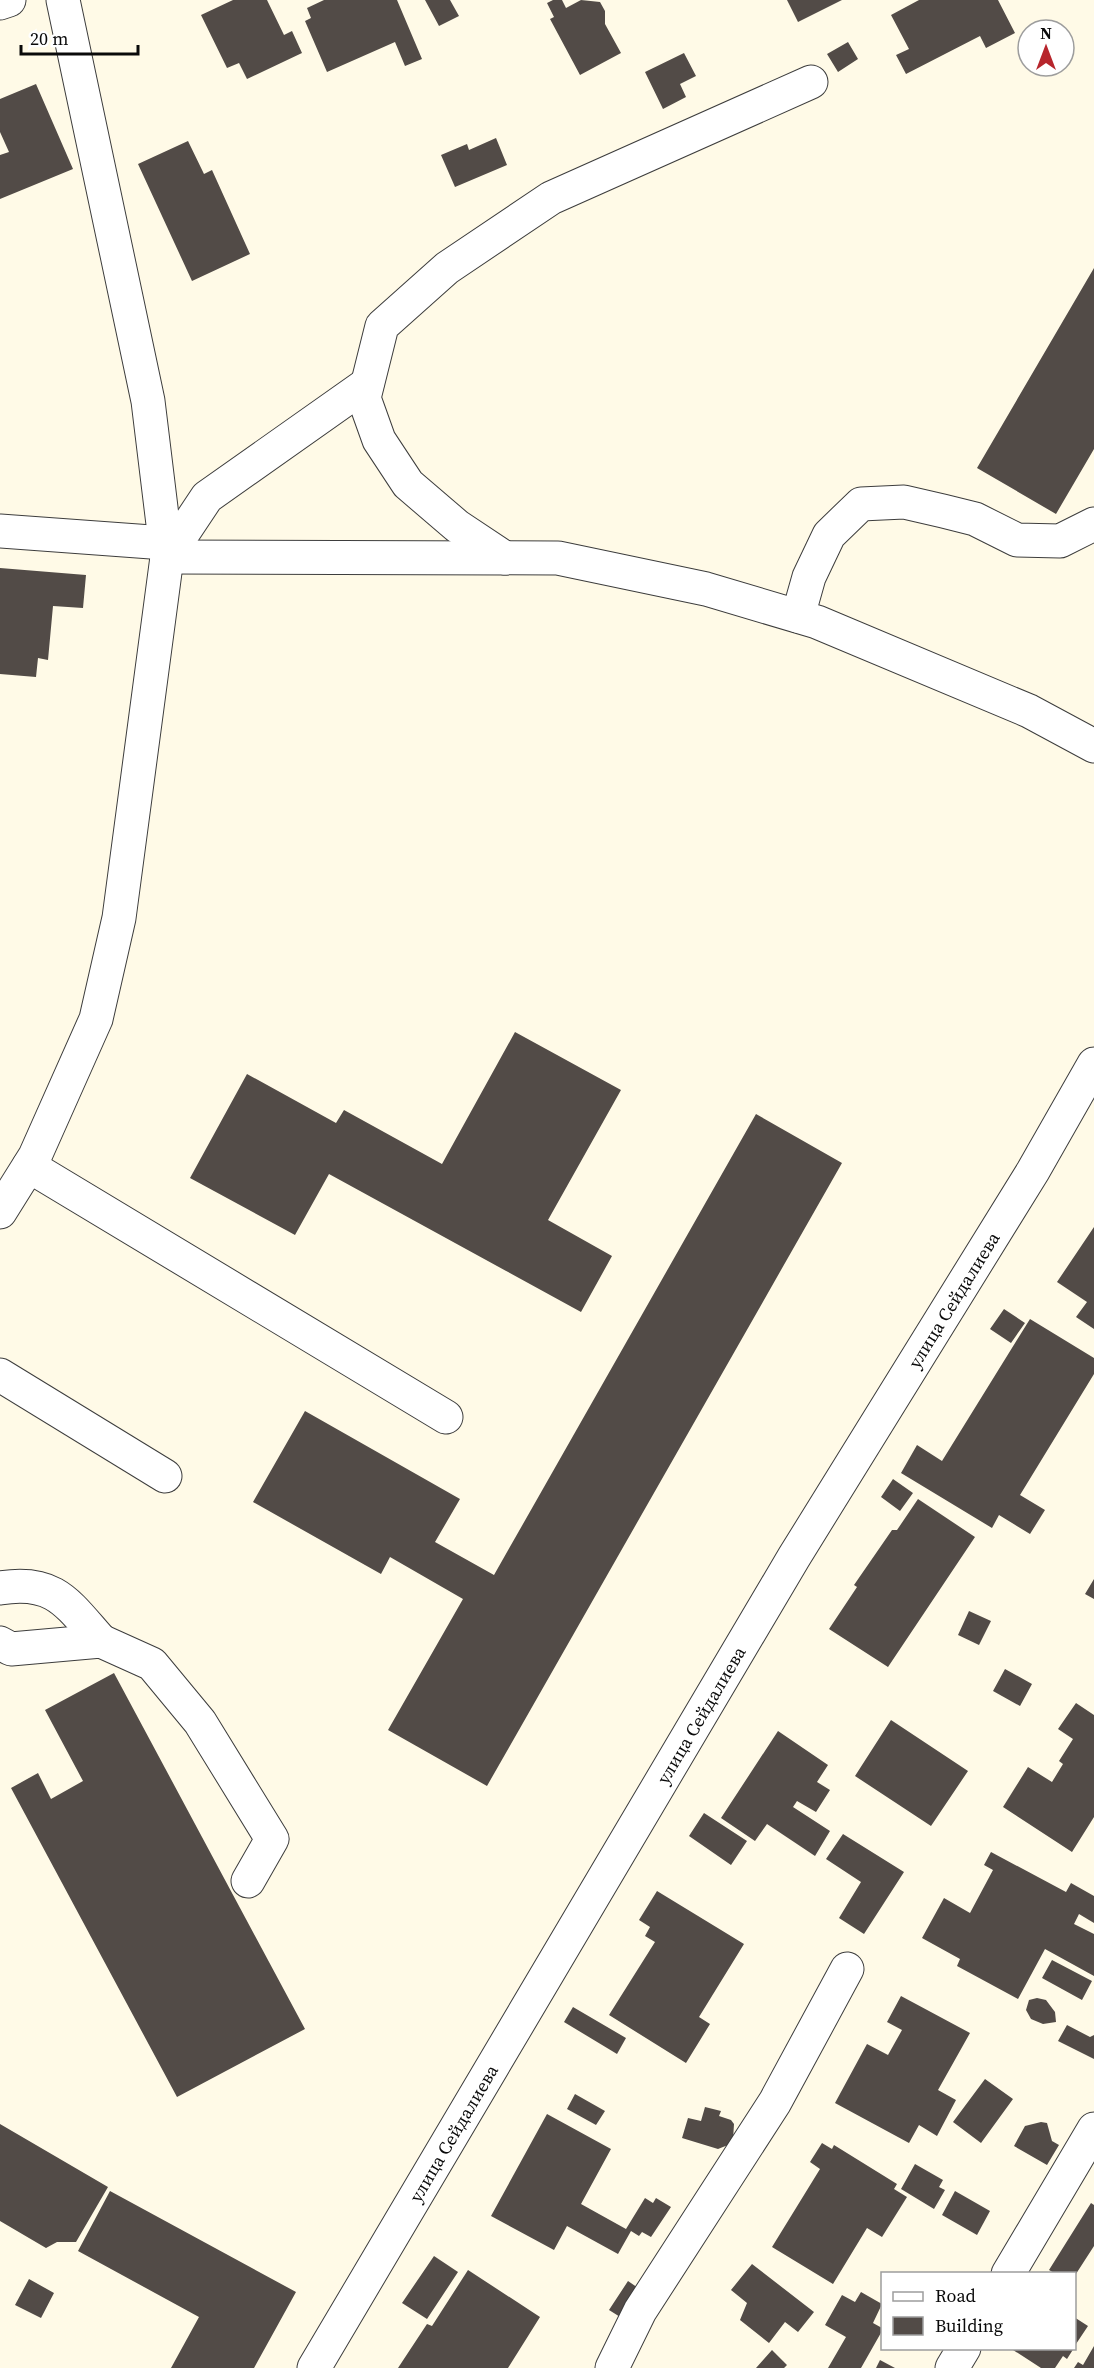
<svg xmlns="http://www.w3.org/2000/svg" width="1094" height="2368" font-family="'Source Serif 4',serif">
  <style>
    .building { fill: #524b47 }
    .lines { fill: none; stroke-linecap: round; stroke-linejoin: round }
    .minor-casing { stroke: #3d3d3d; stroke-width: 35 }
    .minor { stroke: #fff; stroke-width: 33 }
    .labels { text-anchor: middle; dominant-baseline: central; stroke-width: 6; stroke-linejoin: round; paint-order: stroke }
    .street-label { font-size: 18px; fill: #0a0a0a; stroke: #fff }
  </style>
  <rect width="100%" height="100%" fill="#fffae7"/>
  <path class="building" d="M233 0H267L284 35 292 31 302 53 247 79 239 63 227 68 201 15Z
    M324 0H397L422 59 405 66 395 42 327 72 305 21 311 18 307 8Z
    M425 0H450L459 16 439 26Z
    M553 0H562L566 8 581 0 600 2 605 11V24L621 53 580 75 550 19 554 17 547 3Z
    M787 0H842L798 22Z
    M919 0H998L1015 33 986 48 980 36 906 74 896 55 909 49 891 15Z
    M848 42 858 59 838 72 827 54Z
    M684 53 696 76 680 84 686 97 663 109 645 72Z
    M36 84 73 169 0 199V155L9 152 0 132V99Z
    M496 138 507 165 455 187 441 155 467 144 469 150Z
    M188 141 204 174 212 170 250 254 192 281 138 164Z
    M1094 268V449L1056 514 977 468Z
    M0 568 86 575 83 608 53 606 48 660 38 658 36 677 0 674Z
    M515 1032 621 1090 548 1220 612 1256 581 1312 329 1174 295 1235 190 1178 247 1074 336 1123 344 1110 442 1164Z
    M756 1114 842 1163 487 1786 388 1730 463 1599 390 1557 381 1574 253 1502 305 1411 460 1499 435 1542 494 1575Z
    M1094 1227V1329L1076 1317 1087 1302 1057 1282Z
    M1004 1309 1025 1323 1011 1343 990 1329Z
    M1030 1319 1094 1358V1374L1020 1495 1045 1510 1030 1534 999 1515 992 1528 901 1473 917 1445 942 1461Z
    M893 1479 913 1493 900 1511 881 1497Z
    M918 1499 975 1537 888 1667 829 1629 857 1587 854 1585 892 1530H897Z
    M1094 1579V1599L1085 1594Z
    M969 1611 991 1621 979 1645 958 1635Z
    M1005 1669 1032 1684 1020 1706 993 1691Z
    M114 1673 305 2029 177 2097 11 1788 38 1773 51 1799 83 1781 45 1710Z
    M1076 1703 1094 1715V1817L1072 1852 1003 1807 1028 1767 1052 1782 1063 1764 1059 1761 1073 1739 1058 1729Z
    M891 1720 968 1771 931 1826 855 1776Z
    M778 1731 828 1765 817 1782 830 1790 816 1812 797 1801 793 1807 830 1831 815 1856 767 1824 755 1841 721 1818Z
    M704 1813 747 1841 731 1865 689 1836Z
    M843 1834 904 1872 864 1934 839 1918 861 1882 826 1859Z
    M991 1852 1066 1892 1071 1883 1094 1896V1923L1079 1914 1074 1924 1094 1934V1976L1045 1949 1018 1999 957 1966 960 1959 922 1938 944 1898 970 1913 993 1870 984 1865Z
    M657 1891 744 1944 699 2017 710 2024 686 2063 609 2015 655 1942 645 1936 650 1927 639 1920Z
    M1052 1960 1092 1981 1082 2000 1042 1978Z
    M901 1996 970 2033 938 2090 956 2100 937 2136 919 2125 909 2143 835 2103 867 2044 888 2055 902 2030 887 2022Z
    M1037 1998 1046 2000 1055 2012 1056 2022 1043 2024 1031 2019 1026 2010 1029 2000Z
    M573 2007 626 2038 617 2054 564 2022Z
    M1067 2025 1090 2037 1094 2035V2059L1058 2041Z
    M985 2079 1013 2099 981 2143 953 2122Z
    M575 2094 605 2111 596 2125 567 2109Z
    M705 2107 721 2111 719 2116 731 2120 734 2124 733 2140 728 2145 718 2149 682 2138 688 2118 701 2121Z
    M547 2114 611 2149 581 2204 626 2229 645 2198 653 2203 656 2198 671 2207 651 2237 642 2232 639 2236 631 2231 618 2254 567 2226 554 2250 491 2216Z
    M1041 2122 1047 2123 1052 2141 1059 2145 1047 2165 1014 2146 1025 2126Z
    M0 2124 108 2187 76 2242H57L46 2248 0 2221Z
    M822 2143 832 2149 834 2145 897 2184 894 2189 907 2197 882 2237 867 2228 833 2284 772 2247 820 2169 810 2162Z
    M915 2164 943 2180 939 2187 945 2190 934 2209 901 2189Z
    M110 2191 296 2292 254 2368H171L199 2317 78 2251Z
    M955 2191 990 2211 977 2235 942 2215Z
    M1091 2203 1094 2205V2246L1074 2277V2274H1056L1049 2270Z
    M434 2256 458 2272 427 2319 402 2303Z
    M752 2264 814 2312 798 2332 785 2322 769 2343 740 2320 747 2303 731 2290Z
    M468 2270 540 2317 508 2368H398L427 2324 432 2326Z
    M29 2279 54 2293 41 2318 15 2305Z
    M628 2281 644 2292 625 2320 609 2310Z
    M861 2292 882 2304 873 2323 882 2328V2331L861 2368H828L846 2337 825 2325 842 2295 855 2302Z
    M1074 2317 1088 2326 1074 2347Z
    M1094 2346V2368H1074L1078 2362 1083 2365Z
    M1010 2348H1074L1067 2359 1063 2356 1055 2368H1041Z
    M772 2350 787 2365 784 2368H756Z
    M880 2360 895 2368H876Z"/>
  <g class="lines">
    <g class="minor-casing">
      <g id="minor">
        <path d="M0 3 9 0"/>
        <path d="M0 531 165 543"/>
        <path d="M167 557 558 558 706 589 817 622 1029 711 1094 746"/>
        <path d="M167 557 207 497 367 384"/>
        <path d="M505 558 457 526 408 484 379 440 364 398 382 326 447 268 551 198 811 82"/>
        <path d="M798 616 809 577 829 535 861 504 904 502 943 511 975 519 1017 540 1060 541 1094 524"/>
        <path d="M29 1166 446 1417"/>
        <path d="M0 1212 35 1156 96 1019 119 918 167 557 148 401 63 0"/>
        <path d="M0 1375 165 1476"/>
        <path d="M0 1588C55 1579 68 1604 101 1641"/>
        <path d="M0 1643 11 1649 101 1641 152 1664 200 1722 272 1839 248 1881"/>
        <path d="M1008 2274 1094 2129"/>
        <path id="s1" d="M314 2368 794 1557 1033 1171 1094 1064"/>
        <path d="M612 2368 640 2311 775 2102 847 1969"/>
        <path d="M952 2368 964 2348"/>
      </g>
    </g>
    <use href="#minor" class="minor"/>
  </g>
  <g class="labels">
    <g class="street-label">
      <text stroke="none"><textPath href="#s1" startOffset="1245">улица Сейдалиева</textPath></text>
      <text stroke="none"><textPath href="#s1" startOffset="759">улица Сейдалиева</textPath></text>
      <text stroke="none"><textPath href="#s1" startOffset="273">улица Сейдалиева</textPath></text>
    </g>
  </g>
  <rect x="881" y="2272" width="195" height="78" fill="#ffffff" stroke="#9d9d9d" stroke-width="1.5"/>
  <rect x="893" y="2292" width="30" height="9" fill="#ffffff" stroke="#9d9d9d" stroke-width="1.5"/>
  <text x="935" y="2302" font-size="18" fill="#0a0a0a">Road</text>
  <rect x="893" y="2317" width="30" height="18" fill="#524b47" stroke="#9d9d9d" stroke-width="1.5"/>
  <text x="935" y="2332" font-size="18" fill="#0a0a0a">Building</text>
  <g transform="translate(1046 48)"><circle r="28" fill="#ffffff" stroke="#9d9d9d" stroke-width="1.5"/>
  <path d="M0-4.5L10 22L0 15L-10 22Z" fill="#b7252c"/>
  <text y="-9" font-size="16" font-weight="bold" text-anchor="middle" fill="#0a0a0a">N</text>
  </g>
  <path d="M21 45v9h117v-9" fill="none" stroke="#0a0a0a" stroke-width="3"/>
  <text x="30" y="45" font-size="18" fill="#0a0a0a" stroke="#ffffff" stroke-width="4.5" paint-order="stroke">20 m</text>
</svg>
